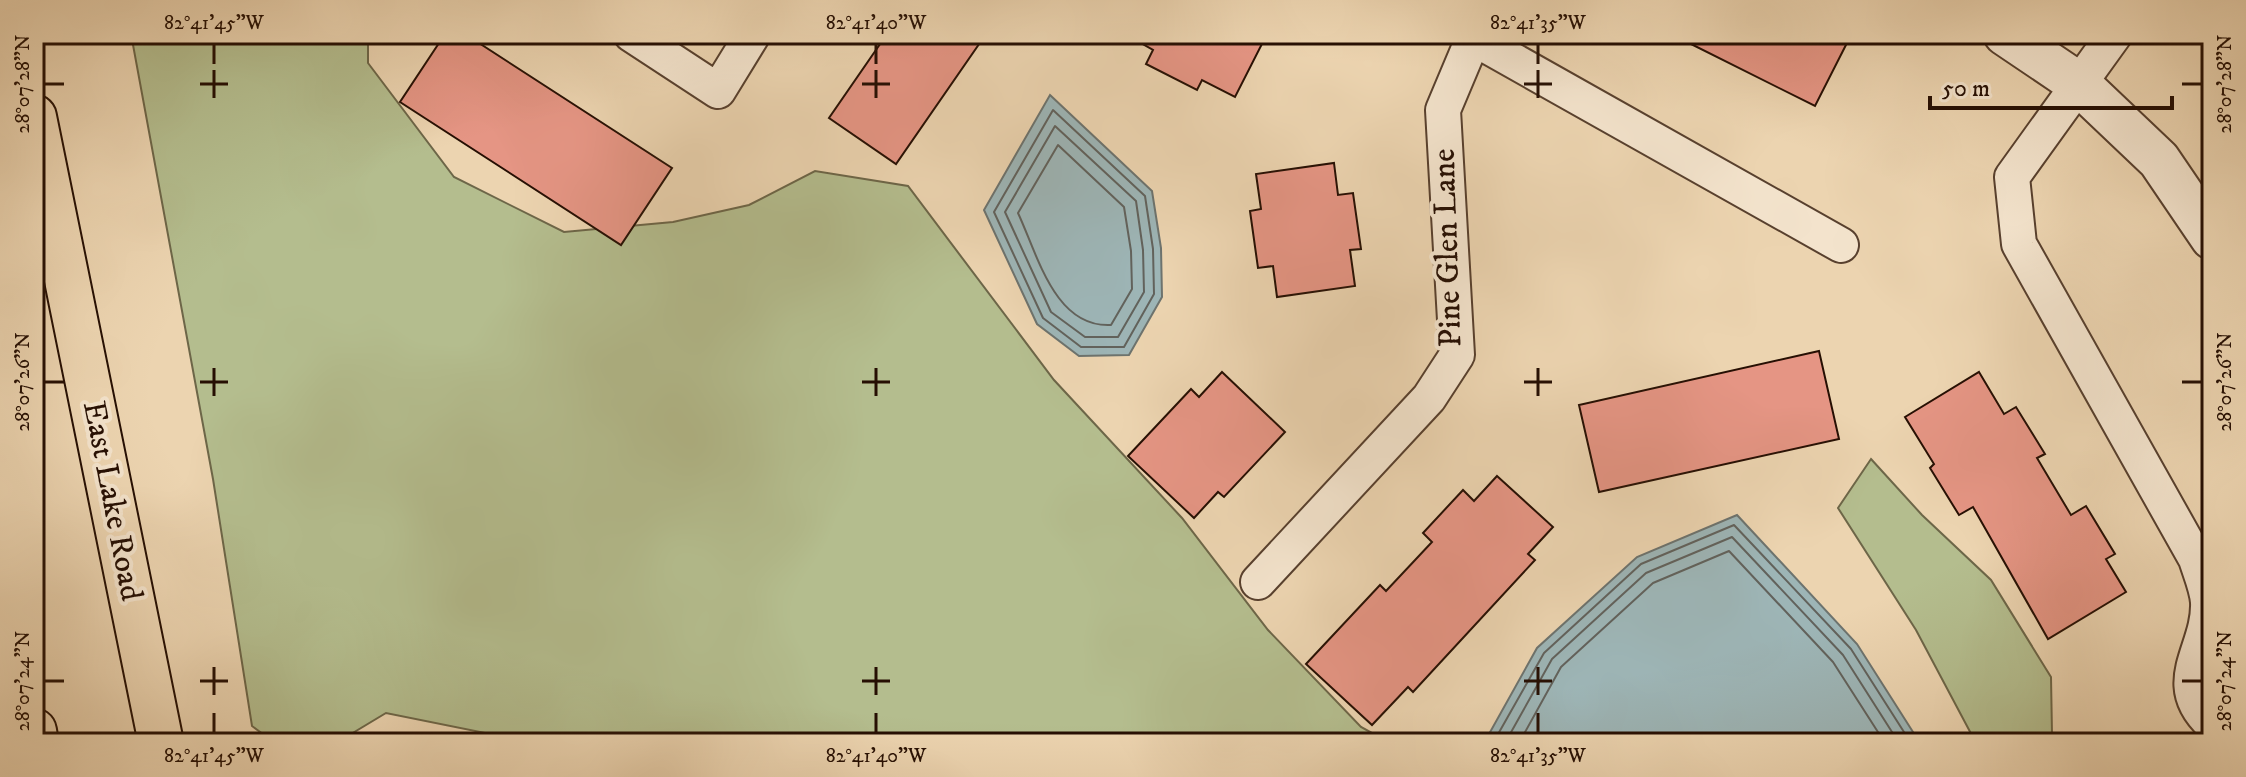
<svg xmlns="http://www.w3.org/2000/svg" width="2246" height="777" font-family="'IM FELL DW Pica',serif">
  <style>
    .green { fill: #b4bd8e; stroke: #6d6648; stroke-width: 2 }
    .water { fill: #9db5b6; stroke: #6d736e; stroke-width: 2 }
    .lines { fill: none; stroke-linecap: round; stroke-linejoin: round }
    .shore { stroke: #62625c; stroke-width: 2 }
    .building { fill: #e59584; stroke: #260f03; stroke-width: 2 }
    .minor-casing { stroke: #58402e; stroke-width: 38 }
    .tertiary-casing { stroke: #58402e; stroke-width: 46 }
    .primary-casing { stroke: #260f03; stroke-width: 48 }
    .minor { stroke: #f3e3cc; stroke-width: 34 }
    .tertiary { stroke: #f3e3cc; stroke-width: 42 }
    .primary { stroke: #ecd4b0; stroke-width: 44 }
    .ticks { fill: none; stroke: #260f03; stroke-width: 3 }
    .labels { text-anchor: middle; dominant-baseline: central; stroke-width: 8; stroke-linejoin: round; paint-order: stroke }
    .street-label { font-size: 32px; fill: #260f03; stroke: #f3e3cc }
    .neatline { fill: none; stroke: #260f03; stroke-width: 3 }
    .ticks-label { font-size: 20px; text-anchor: middle; fill: #260f03 }
  </style>
  <rect width="100%" height="100%" fill="#ecd4b0"/>
  <filter id="stains"><feTurbulence type="fractalNoise" baseFrequency=".0025" numOctaves="4"/><feColorMatrix values="0 0 0 0 .2 0 0 0 0 .09 0 0 0 0 .02 0 0 0 .5 -.17"/></filter>
  <radialGradient id="worn" r=".72"><stop offset=".6" stop-color="#630" stop-opacity="0"/><stop offset="1" stop-color="#630" stop-opacity=".3"/></radialGradient>
  <path class="green" d="M131 34H368V63L454 177 564 232 673 222 749 205 815 171 908 186 1054 380 1182 518 1268 630 1361 727 1390 743H535L386 713 336 743H275L252 726 213 479Z
    M1871 459 1922 515 1991 580 2051 677 2052 734 2047 743H1976L1916 630 1838 508Z"/>
  <path class="water" d="M1050 95 1152 191 1161 248 1162 297 1129 355 1079 356 1037 324 984 210Z
    M1737 515 1857 644 1920 743H1484L1537 648 1637 557Z"/>
  <g class="lines">
    <path class="shore" d="M1053 110 1145 196 1153 249 1154 294 1124 347H1081L1043 318 994 212Z
      M1055 126 1136 201 1143 250 1144 292 1118 337H1085L1051 312 1005 212Z
      M1058 145 1124 207 1131 251 1132 289 1111 325C1055 328 1038 256 1018 213Z
      M1493 743 1544 653 1641 564 1734 525 1851 649 1911 743
      M1505 743 1552 659 1646 573 1732 537 1843 655 1899 743
      M1519 743 1561 667 1653 583 1729 551 1833 662 1885 743"/>
  </g>
  <path class="building" d="M445 34H465L672 168 621 245 400 102Z
    M887 34H986L896 164 829 118Z
    M1125 34H1267L1235 97 1202 80 1197 90 1146 64 1153 50Z
    M1671 34H1848L1851 35 1815 106Z
    M1334 163 1338 195 1353 193 1361 249 1350 250 1355 286 1277 297 1273 266 1258 268 1250 211 1261 209 1256 174Z
    M1819 351 1839 439 1599 492 1579 405Z
    M1222 372 1285 432 1224 497 1218 492 1194 518 1128 456 1191 389 1199 397Z
    M1979 372 2004 414 2016 407 2045 454 2037 458 2071 515 2086 506 2115 554 2106 559 2126 592 2048 639 1973 507 1959 515 1930 468 1934 464 1905 417Z
    M1497 476 1553 527 1528 554 1535 560 1413 692 1408 687 1372 725 1306 664 1380 585 1386 591 1432 542 1423 533 1463 490 1474 501Z"/>
  <g class="lines">
    <g class="minor-casing">
      <path id="minor" d="M631 34 718 91 753 34
        M1466 34 1841 245
        M2115 34 2012 177 2019 244 2196 559C2200 572 2207 588 2208 602 2210 650 2167 682 2212 724
        M1258 582 1429 398 1457 355 1443 110 1475 34"/>
    </g>
    <g class="tertiary-casing">
      <path id="tertiary" d="M2005 34 2079 84 2159 160 2212 238"/>
    </g>
    <g class="primary-casing">
      <path id="primary" d="M34 117 161 743
        M34 731 36 743"/>
    </g>
    <use href="#minor" class="minor"/>
    <use href="#tertiary" class="tertiary"/>
    <use href="#primary" class="primary"/>
  </g>
  <path class="ticks" d="M214 44V64M876 44V64M1538 44V64M214 70V98M876 70V98M1538 70V98M44 84H64M200 84H228M862 84H890M1524 84H1552M2182 84H2202M214 368V396M876 368V396M1538 368V396M44 382H64M200 382H228M862 382H890M1524 382H1552M2182 382H2202M214 667V695M876 667V695M1538 667V695M44 681H64M200 681H228M862 681H890M1524 681H1552M2182 681H2202M214 713V733M876 713V733M1538 713V733"/>
  <g class="labels">
    <g class="street-label">
      <text transform="translate(1448 248) rotate(-92)">Pine Glen Lane</text>
      <text transform="translate(112 501) rotate(79)">East Lake Road</text>
    </g>
  </g>
  <rect width="2246" height="777" fill="none" stroke="#ecd4b0" stroke-width="88"/>
  <path d="M1930 96v12h242v-12" fill="none" stroke="#260f03" stroke-width="4"/>
  <text x="1942" y="96" font-size="24" fill="#260f03" stroke="#f3e3cc" stroke-width="6" paint-order="stroke">50 m</text>
  <rect x="44" y="44" width="2158" height="689" class="neatline"/>
  <g class="ticks-label">
    <text x="214" y="29">82°41'45"W</text>
    <text x="876" y="29">82°41'40"W</text>
    <text x="1538" y="29">82°41'35"W</text>
    <text transform="translate(22 84) rotate(-90)" y="7">28°07'28"N</text>
    <text transform="translate(2224 84) rotate(-90)" y="7">28°07'28"N</text>
    <text transform="translate(22 382) rotate(-90)" y="7">28°07'26"N</text>
    <text transform="translate(2224 382) rotate(-90)" y="7">28°07'26"N</text>
    <text transform="translate(22 681) rotate(-90)" y="7">28°07'24"N</text>
    <text transform="translate(2224 681) rotate(-90)" y="7">28°07'24"N</text>
    <text x="214" y="762">82°41'45"W</text>
    <text x="876" y="762">82°41'40"W</text>
    <text x="1538" y="762">82°41'35"W</text>
  </g>
  <rect width="100%" height="100%" filter="url(#stains)"/>
  <rect width="100%" height="100%" fill="url(#worn)"/>
</svg>
